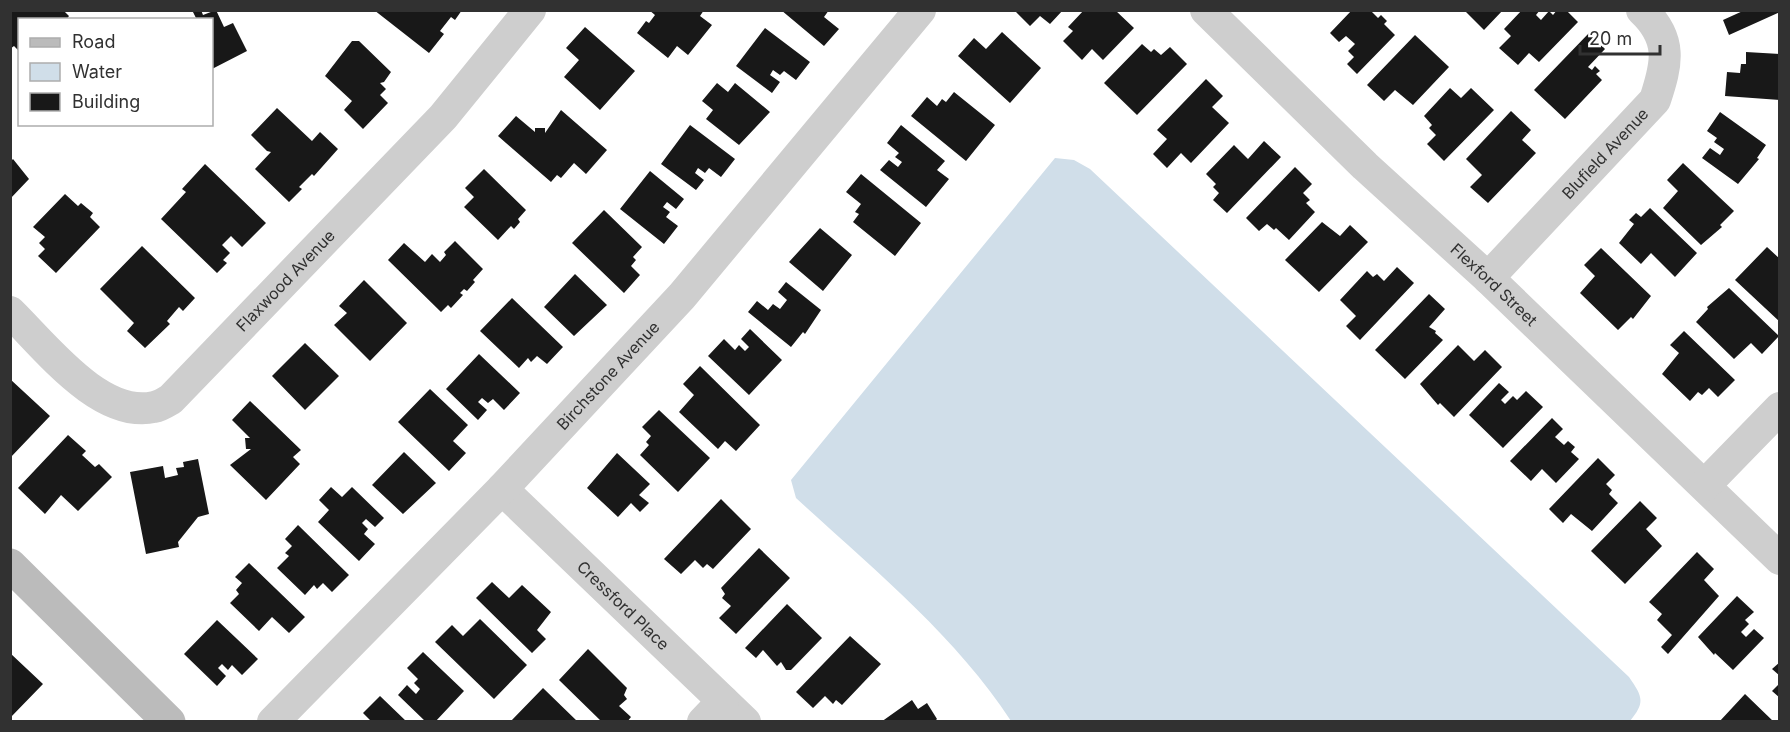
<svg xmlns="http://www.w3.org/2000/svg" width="1790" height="732" font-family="Inter,sans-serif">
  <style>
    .water { fill: #d0dee9 }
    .building { fill: #181818 }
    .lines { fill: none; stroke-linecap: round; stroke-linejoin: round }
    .street { stroke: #cecece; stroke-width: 32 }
    .secondary { stroke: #bbb; stroke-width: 33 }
    .labels { text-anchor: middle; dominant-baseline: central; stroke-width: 6; stroke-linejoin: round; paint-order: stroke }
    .street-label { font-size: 16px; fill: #313131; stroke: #fff }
  </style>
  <rect width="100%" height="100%" fill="#fff"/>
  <path class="water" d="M1055 158 1074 160 1090 169 1629 677C1642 696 1646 702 1630 721H1011C955 635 871 567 796 498L791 480Z"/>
  <path class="building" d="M10 10H63L69 16 66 20H20V52L14 46 10 49Z
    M192 10H201L203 15 216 10 224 27 233 23 247 51 212 69V20H197Z
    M374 10H462L455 20 451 17 440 31 444 34 429 53Z
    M649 10H704L700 16 712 25 688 55 677 46 668 58 637 33 646 21 649 23 655 15Z
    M781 10H829L824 17 839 29 824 46Z
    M1014 10H1063L1050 24 1040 16 1030 26Z
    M1084 10H1115L1134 28 1103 60 1092 49 1082 60 1063 41 1073 31 1068 27Z
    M1352 10H1370L1378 18 1381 15 1387 21 1384 24 1395 35 1357 74 1347 64 1354 57 1348 51 1355 44 1346 36 1339 42 1330 33Z
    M1464 10H1503L1484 30Z
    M1522 10H1540L1536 15 1541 20 1549 11 1553 15 1557 10H1566L1578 22 1539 62 1529 53 1518 65 1499 48 1511 36 1504 29Z
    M1745 10H1780V12L1729 35 1723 20Z
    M585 27 635 71 600 110 564 77 579 60 566 48Z
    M765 28 810 62 796 80 784 71 780 75 773 70 770 75 780 82 772 93 736 66Z
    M1002 32 1041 68 1010 103 958 56 974 38 986 49Z
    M1589 33 1605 49 1588 67 1592 70 1595 66 1600 71 1596 74 1602 80 1565 119 1534 90Z
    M1415 35 1449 67 1413 105 1395 90 1384 101 1367 85Z
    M352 41H359L391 72 384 82 380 83 386 89 380 95 388 103 363 129 344 110 352 101 325 76Z
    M1142 44 1151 52 1154 49 1161 55 1170 47 1187 64 1137 115 1104 83Z
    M1746 52 1780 54V100L1725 96 1727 72 1740 73 1741 64H1746Z
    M1206 79 1223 96 1212 107 1229 123 1191 163 1181 153 1167 168 1153 154 1167 139 1157 130Z
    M717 83 728 92 735 83 770 112 739 145 706 119 713 110 702 101Z
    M1450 88 1461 98 1471 88 1494 110 1444 161 1427 144 1436 135 1429 128 1432 125 1424 116Z
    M954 92 995 125 966 161 911 116 927 97 937 106 942 99 946 102Z
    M277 108 312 141 320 132 338 149 314 176 312 174 299 187 302 189 289 202 255 169 271 152 267 151 251 135Z
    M561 110 607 150 586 174 574 163 561 178 557 175 551 182 498 136 516 116 535 132V128H545V133Z
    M1511 111 1531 130 1522 140 1536 153 1488 203 1470 187 1482 175 1466 159Z
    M1720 112 1766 145 1757 158 1759 159 1738 184 1702 158 1710 148 1720 155 1724 149 1714 142 1717 138 1707 131Z
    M690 125 735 159 721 177 709 168 705 173 698 168 695 173 704 180 696 190 661 164Z
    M901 125 945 161 937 170 949 179 926 207 880 170 889 160 898 167 902 162 895 157 899 153 887 143Z
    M1264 141 1281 157 1227 213 1213 200 1219 193 1213 187 1216 184 1206 174 1234 145 1248 159Z
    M13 159 29 179 10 199V162Z
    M1683 163 1734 211 1720 225 1722 227 1701 245 1663 208 1678 191 1667 180Z
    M205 164 266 223 242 247 231 236 222 245 230 253 223 260 227 263 217 273 161 219 186 192 182 189Z
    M1295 167 1312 184 1303 193 1310 200 1306 203 1315 212 1289 240 1276 228 1274 230 1267 224 1259 231 1246 218Z
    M484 169 526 210 518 219 520 222 514 229 511 226 498 240 464 207 474 197 465 188Z
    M650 171 684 199 676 209 667 202 663 207 670 212 666 217 678 226 664 244 620 209Z
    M861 174 921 223 895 256 853 222 859 214 855 212 861 204 846 192Z
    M65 194 78 206 81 203 93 213 90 217 100 227 56 273 38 256 45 249 39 243 45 237 33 227Z
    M1650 208 1697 253 1675 277 1651 253 1641 264 1619 243 1634 224 1629 220 1636 213 1641 217Z
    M604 210 642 247 633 257 636 260 631 266 640 275 624 293 572 243Z
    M1322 222 1340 236 1350 225 1368 242 1319 292 1285 260Z
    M820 228 852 255 823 291 789 262Z
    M455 241 483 269 473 280 475 282 467 291 464 289 460 293 463 295 451 308 448 305 441 312 388 260 404 243 425 262 432 254 440 262 446 255 444 252Z
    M142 246 195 298 183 311 179 307 167 321 170 324 145 348 127 331 134 323 100 289Z
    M1767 247 1780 259V322L1735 280Z
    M1601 248 1651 296 1633 319 1631 317 1618 330 1580 293 1595 276 1584 265Z
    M1397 267 1414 283 1360 340 1346 326 1356 316 1340 300 1367 271 1373 277 1377 274 1384 281Z
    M575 274 607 305 574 336 544 307Z
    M364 280 407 323 370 361 334 325 347 313 339 306Z
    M786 282 821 310 805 334 803 332 791 347 748 312 757 301 768 310 773 304 780 309 787 300 778 292Z
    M1729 288 1779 336 1762 354 1751 343 1734 359 1696 322 1708 309 1707 307Z
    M1429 294 1445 309 1429 327 1436 331 1435 333 1443 340 1405 379 1375 350Z
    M512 298 563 347 547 364 537 356 531 362 528 358 519 368 480 331Z
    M750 329 782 360 749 395 708 356 724 339 735 350 739 345 745 351 749 347 741 339Z
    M1684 331 1735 380 1718 397 1709 388 1702 395 1698 392 1690 401 1662 374 1679 353 1670 345Z
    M305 343 339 376 305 410 272 376Z
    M1458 345 1474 361 1485 350 1502 367 1454 417 1440 403 1438 405 1420 384Z
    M479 354 520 393 504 410 493 399 488 403 482 398 478 402 487 410 478 420 446 389Z
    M700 366 760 425 736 451 725 441 718 449 679 412 694 395 683 384Z
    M10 379 50 416 10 458Z
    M1499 383 1509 392 1501 400 1505 404 1513 396 1517 400 1526 391 1543 407 1503 448 1469 415Z
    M430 389 468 425 453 441 466 453 449 471 398 422Z
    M250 401 301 450 293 457 300 464 266 500 230 465 251 449H246L245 438H250L232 420Z
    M659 410 710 458 678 492 640 455 649 445 646 442 651 436 642 427Z
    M1552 418 1563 429 1555 437 1564 445 1568 441 1575 447 1571 452 1579 459 1556 483 1542 469 1531 481 1510 461Z
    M68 435 86 451 82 455 95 467 99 464 112 477 78 511 61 495 45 514 18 488Z
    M404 452 436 483 403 514 372 485Z
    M617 453 650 484 639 495 649 503 640 512 631 503 618 517 587 488Z
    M1598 458 1615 475 1606 484 1612 490 1609 494 1618 503 1592 531 1571 514 1563 523 1549 509Z
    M198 459 209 514 198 517 178 542 179 547 146 554 130 472 163 466 165 478 178 475 176 468 184 467 183 462Z
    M331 487 342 497 352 487 384 518 375 527 366 519 362 523 368 529 364 534 375 544 359 561 318 522 329 510 319 500Z
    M721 499 751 529 713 569 707 564 703 568 695 560 681 574 664 559Z
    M1640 501 1657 518 1646 529 1662 546 1625 584 1591 551Z
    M298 525 349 575 332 592 323 583 317 589 314 585 305 595 277 568 289 556 285 553 292 546 285 539Z
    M759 548 790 578 736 634 719 618 731 606 722 598 725 594 721 588Z
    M1697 552 1714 569 1704 580 1719 596 1668 654 1661 647 1672 635 1657 620 1662 614 1649 602Z
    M249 563 305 617 289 633 272 617 259 631 230 603 239 594 236 590 242 583 235 577Z
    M492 582 509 598 522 585 551 612 537 630 546 639 532 653 476 598Z
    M1737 596 1754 612 1745 620 1749 624 1741 632 1746 637 1754 629 1764 638 1733 670 1715 653 1714 655 1698 637Z
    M787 604 822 638 791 670H786L781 662 777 666 763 650 756 658 745 648Z
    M480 619 527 665 494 699 435 642 452 625 463 636Z
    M217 620 258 659 242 675 232 665 228 670 222 664 218 668 226 676 217 686 184 654Z
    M850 636 881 664 842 705 836 700 833 704 825 696 813 708 796 692Z
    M588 649 627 688 624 695 627 699 619 706 631 717 627 722H602L559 680Z
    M423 652 464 691 435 722H426L398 695 407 685 416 694 420 689 414 683 418 679 407 668Z
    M10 653 43 684 10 718Z
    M1780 662V676L1772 669Z
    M1780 683V698L1772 691Z
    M543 688 578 722H510Z
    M1745 694 1774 722H1719Z
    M380 696 407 722H372L363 713Z
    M912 700 918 709 927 703 937 719 934 722H881Z"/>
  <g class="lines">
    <g class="street">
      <path id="s1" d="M1206 10 1365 166 1488 278 1780 559"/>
      <path id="s2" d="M1488 278 1655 100C1667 64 1673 39 1642 10"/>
      <path id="s3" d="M10 312C45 346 100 419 154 407 160 406 166 402 171 399L443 117 530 10"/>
      <path d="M1705 485 1780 408"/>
      <path id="s4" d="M502 489 745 722"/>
      <path id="s5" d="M273 722 502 489 682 296 920 10"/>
      <path d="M703 722 723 701"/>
    </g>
    <path class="secondary" d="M10 565 169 722"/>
  </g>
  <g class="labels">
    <g class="street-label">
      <text stroke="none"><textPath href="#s2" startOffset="171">Blufield Avenue</textPath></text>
      <text stroke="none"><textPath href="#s3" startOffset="363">Flaxwood Avenue</textPath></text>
      <text stroke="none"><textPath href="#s1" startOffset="398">Flexford Street</textPath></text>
      <text stroke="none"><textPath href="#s5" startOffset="482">Birchstone Avenue</textPath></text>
      <text stroke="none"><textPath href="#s4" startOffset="168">Cressford Place</textPath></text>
    </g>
  </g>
  <rect width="1790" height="732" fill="none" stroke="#313131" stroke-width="24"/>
  <rect x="18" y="18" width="195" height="108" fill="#ffffff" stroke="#adadad" stroke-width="1.5"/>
  <rect x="30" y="38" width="30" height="9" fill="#bbbbbb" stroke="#adadad" stroke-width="1.5"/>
  <text x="72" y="48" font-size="18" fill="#313131">Road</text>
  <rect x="30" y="63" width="30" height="18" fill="#d0dee9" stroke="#adadad" stroke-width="1.5"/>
  <text x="72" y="78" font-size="18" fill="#313131">Water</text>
  <rect x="30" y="93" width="30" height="18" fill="#181818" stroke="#adadad" stroke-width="1.5"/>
  <text x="72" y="108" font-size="18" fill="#313131">Building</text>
  <path d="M1580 45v9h80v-9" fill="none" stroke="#313131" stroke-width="3"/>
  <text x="1589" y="45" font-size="18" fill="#313131" stroke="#ffffff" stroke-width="4.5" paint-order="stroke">20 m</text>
</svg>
